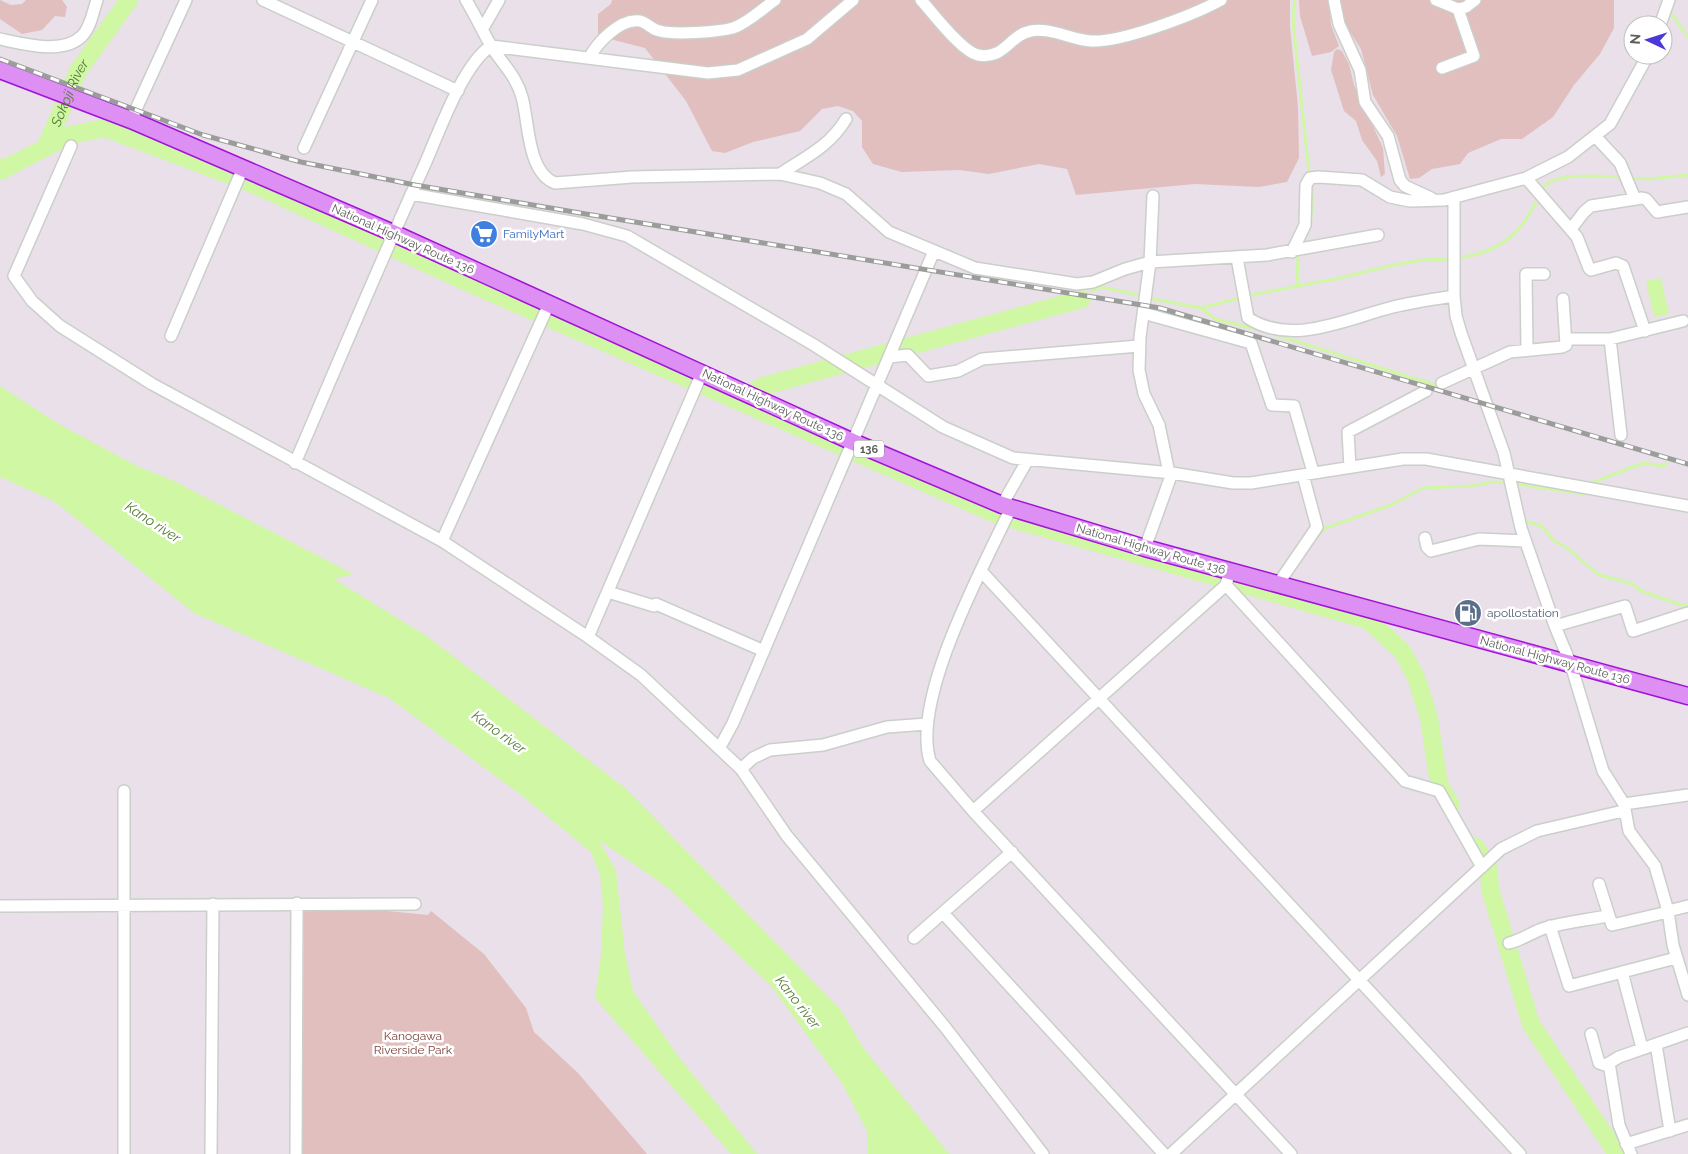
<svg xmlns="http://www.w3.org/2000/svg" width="1688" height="1154" font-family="Raleway,sans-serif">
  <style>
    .green { fill: #e0bfbe }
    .water { fill: #cff7a4 }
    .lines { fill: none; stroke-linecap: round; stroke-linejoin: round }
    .stream { stroke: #cff7a4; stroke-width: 3 }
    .river { stroke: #cff7a4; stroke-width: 18 }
    .minor-casing { stroke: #cbcfc9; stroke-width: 14 }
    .highway-casing { stroke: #a114d7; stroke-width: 19 }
    .minor { stroke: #fff; stroke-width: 11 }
    .highway { stroke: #dd8ff3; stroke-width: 16 }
    .rail-casing { stroke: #9b9d9a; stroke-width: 5 }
    .rail { stroke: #fff; stroke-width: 3; stroke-dasharray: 9; stroke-linecap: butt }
    .labels { text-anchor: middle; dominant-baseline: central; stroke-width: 5; stroke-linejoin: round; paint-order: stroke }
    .shield { fill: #fff; stroke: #8d908b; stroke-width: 1 }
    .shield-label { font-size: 11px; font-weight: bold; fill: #5c6059 }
    .shop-label { font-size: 12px; fill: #366cbe; stroke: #fff; text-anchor: start }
    .street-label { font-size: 12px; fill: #5c6059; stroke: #fff }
    .service-label { font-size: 12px; fill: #4e5e75; stroke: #fff; text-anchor: start }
    .park-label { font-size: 12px; fill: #7d403b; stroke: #fff }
    .water-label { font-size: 14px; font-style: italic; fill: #567d36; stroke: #fff }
  </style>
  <rect width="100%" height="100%" fill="#e9e0ea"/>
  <path class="green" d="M0 0 11 5 22 4 26 0H62L67 7 65 17 55 16 42 30 22 34 0 19Z
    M612 0H1290V27L1298 107 1299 158 1287 182 1259 187 1195 184 1076 195 1067 169 1039 164 989 174 959 170 902 172 873 164 862 147V121L853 111 838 106 822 109 800 131 753 142 725 153 712 151 686 101 645 48 598 36V14L611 4Z
    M1299 0H1329L1331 25 1339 46 1331 52 1312 56 1300 16Z
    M1336 0H1614V28L1600 54 1574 85 1553 117 1522 139H1501L1468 153 1460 164 1432 169 1419 178 1410 179 1397 136 1373 95 1361 49 1341 18Z
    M1337 49 1342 51 1349 64 1354 85 1383 148 1385 174 1381 177 1377 161 1362 140 1356 121 1344 111 1331 70 1334 52Z
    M304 909H367L428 915 431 911 484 954 526 1008 534 1032 578 1073 647 1154H302Z"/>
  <path class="water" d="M43 145 45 151 0 180V159L6 157 12 160Z
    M1661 278 1669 314 1654 317 1646 281Z
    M0 386 57 423 137 466 174 481 353 574 334 579 428 637 625 788 841 1010 864 1049 949 1154H868L867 1131 842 1083 772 987 667 887 599 840 616 871 625 954 633 991 678 1056 757 1154H731L595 998 601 955 603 906 600 875 591 852 520 794 389 698 194 613 54 501 0 477Z"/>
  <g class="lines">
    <path class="stream" d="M1295 0 1293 14 1294 32 1309 172
      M1668 9 1688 37
      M1629 178 1649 179 1688 175
      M1542 190C1551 170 1603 177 1623 177
      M1310 226 1313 199 1311 185
      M1302 245 1308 232
      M1457 258C1500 253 1522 233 1539 196
      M1297 286 1298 254
      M1092 291 1101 287 1143 296
      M1149 298 1201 308 1256 294 1340 278 1389 266 1422 260 1451 259
      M1201 308 1215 319 1260 330 1435 385
      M1591 483 1643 463 1663 466 1667 463
      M1515 484 1585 494
      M1525 521 1542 526 1553 540 1570 550 1597 574 1633 584 1641 591 1681 605H1688
      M1317 536 1325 528 1391 505 1423 488 1470 486 1493 482 1508 483"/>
    <g class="river">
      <path id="s1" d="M46 147 78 71 129 0"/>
      <path d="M0 171 70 135 105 128 246 181 469 283 998 515 1368 620 1402 651 1416 677 1429 718 1439 784 1451 805"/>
      <path d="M745 404 760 387 1082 299"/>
      <path d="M1476 847 1489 869 1490 889 1531 1024 1617 1154"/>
    </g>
    <g class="minor-casing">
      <path id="minor" d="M263 0 458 91
        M466 0C475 15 482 30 490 44 501 63 516 75 522 97 529 122 527 172 555 183L632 177 780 174 820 183 846 194 889 232 975 268 1077 284 1093 282 1125 269 1150 262 1267 255 1378 235
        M921 0C933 13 962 52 978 55 1005 60 1009 35 1031 31 1050 27 1072 40 1091 41 1120 43 1194 15 1221 0
        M1334 0 1339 24 1360 70 1365 102 1388 136 1400 180 1405 186 1431 198
        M1436 0 1458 9 1474 56 1442 68
        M1458 9 1466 7 1475 0
        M1660 25 1669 0
        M483 28 499 0
        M0 39C24 44 63 55 82 36 91 27 93 11 97 0
        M589 58C597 43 620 18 640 21 648 23 652 30 660 31 674 35 719 32 733 28 748 23 762 9 775 0
        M131 120 186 0
        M1595 136 1620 163 1635 199
        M71 146 14 276 32 301 60 326 152 384 442 541 588 637 641 675 741 769 787 836 945 1027 1043 1154
        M304 148 372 0
        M780 174C806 157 830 146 846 119
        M1526 178 1577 237 1589 268 1591 270 1616 263 1623 266 1645 331
        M411 194 583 224 627 236 814 345 943 427 1013 458 1172 473 1233 483H1251L1403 459H1426L1688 506
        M1153 196 1150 262 1140 337 1139 370 1144 394 1159 425 1169 473
        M1454 197V296L1456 316 1461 333 1504 453 1521 528 1555 626 1571 665 1603 771 1624 804 1629 831 1655 866 1668 911 1688 906
        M1571 229 1584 212 1591 206 1642 198 1646 199 1657 212 1688 207
        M1292 252 1305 225 1306 185 1310 178 1319 177 1362 180 1390 197 1410 201 1444 200 1526 178 1568 157 1610 124 1648 55
        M1237 258 1248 318C1293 347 1348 318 1393 307 1413 302 1434 299 1454 296
        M1143 313 1251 343 1272 405 1294 406 1313 472
        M171 336 243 168
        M1567 339H1610L1683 321
        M1610 339 1621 435
        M1527 350 1526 274H1544
        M889 357 908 355 928 376 958 371 982 359 1139 346
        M1442 383 1510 352 1562 347 1566 345 1563 299
        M295 463C338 363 380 262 425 164 439 132 463 64 491 46L708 73 738 70 807 39 853 0
        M1350 467 1348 432 1426 391
        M1002 505 1027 461
        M1011 508C983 567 911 699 930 761L973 811 1291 1154
        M1425 538 1427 547 1431 551 1479 539 1525 541
        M442 541 549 304
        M1145 548 1172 473
        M981 571 1520 1154
        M1278 584 1317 527 1303 475
        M1226 585 1405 781 1439 791 1482 867
        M608 592 654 606 656 604 764 651
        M1555 626 1625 606 1633 631 1688 613
        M588 637 702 373
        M720 747 733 723 934 251
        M741 769 753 758 770 750 823 745 887 727 927 724
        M1624 804 1688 795
        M973 811 1226 585 1228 578
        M1599 884 1612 925 1668 912
        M0 906 415 904
        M1668 911 1673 945 1688 995
        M943 913 1164 1154
        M1550 926 1569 986 1676 958
        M914 938 1012 852
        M1509 943C1522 940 1532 932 1545 928 1565 922 1587 920 1607 916
        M1622 972 1642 1048
        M1591 1034 1599 1063 1605 1065 1609 1063 1619 1125 1631 1154
        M1656 1044 1670 1131
        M1609 1063 1619 1057 1688 1033
        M1626 1144 1688 1125
        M124 1154V791
        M211 1154 213 904
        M296 1154 297 903
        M1171 1154 1501 849 1537 831 1623 811"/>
    </g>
    <g class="highway-casing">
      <path id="highway" d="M0 70 131 120 393 233 853 442 1002 505 1145 548 1688 696"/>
    </g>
    <use href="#minor" class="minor"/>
    <use href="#highway" class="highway"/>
    <g class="rail-casing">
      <path id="rail" d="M0 59 203 135 301 162 415 185 586 214 1160 308 1688 464"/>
    </g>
    <use href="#rail" class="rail"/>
  </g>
  <defs>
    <g id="supermarket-disc" transform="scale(1.4375)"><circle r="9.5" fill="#3f7fe0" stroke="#fff"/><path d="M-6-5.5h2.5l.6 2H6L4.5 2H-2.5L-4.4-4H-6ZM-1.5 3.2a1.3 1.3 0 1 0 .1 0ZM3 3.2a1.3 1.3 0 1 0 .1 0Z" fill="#fff"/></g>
    <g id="fuel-disc" transform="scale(1.4375)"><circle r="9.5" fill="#5c6f8a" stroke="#fff"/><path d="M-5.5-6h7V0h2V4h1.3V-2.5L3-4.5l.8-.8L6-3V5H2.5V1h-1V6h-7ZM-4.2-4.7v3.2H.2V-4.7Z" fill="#fff"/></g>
  </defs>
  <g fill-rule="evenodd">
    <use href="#supermarket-disc" x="484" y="234"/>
    <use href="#fuel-disc" x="1468" y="613"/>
  </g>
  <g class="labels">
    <rect class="shield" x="854" y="440.5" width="30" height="17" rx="4"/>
    <g class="shield-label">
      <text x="869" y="449">136</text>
    </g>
    <g class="shop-label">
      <text x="503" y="234">FamilyMart</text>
    </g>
    <g class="street-label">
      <text transform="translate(403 239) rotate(24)">National Highway Route 136</text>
      <text transform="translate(773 405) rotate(25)">National Highway Route 136</text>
      <text transform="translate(1151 549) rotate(16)">National Highway Route 136</text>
      <text transform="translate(1555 660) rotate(15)">National Highway Route 136</text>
    </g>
    <g class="service-label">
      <text x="1487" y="613">apollostation</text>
    </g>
    <g class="park-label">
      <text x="413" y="1036">Kanogawa<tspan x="413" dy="14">Riverside Park</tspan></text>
    </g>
    <g class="water-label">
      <text stroke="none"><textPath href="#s1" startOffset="59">Sokoji River</textPath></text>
      <text transform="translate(153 522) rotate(33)">Kano river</text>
      <text transform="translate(499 732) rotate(36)">Kano river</text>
      <text transform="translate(798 1002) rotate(52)">Kano river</text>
    </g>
  </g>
  <g transform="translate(1648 40) rotate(274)"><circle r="24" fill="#ffffff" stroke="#bebfbd"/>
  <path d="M0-4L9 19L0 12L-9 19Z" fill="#4b38d9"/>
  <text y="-8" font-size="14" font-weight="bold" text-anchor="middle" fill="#5c6059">N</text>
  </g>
</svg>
